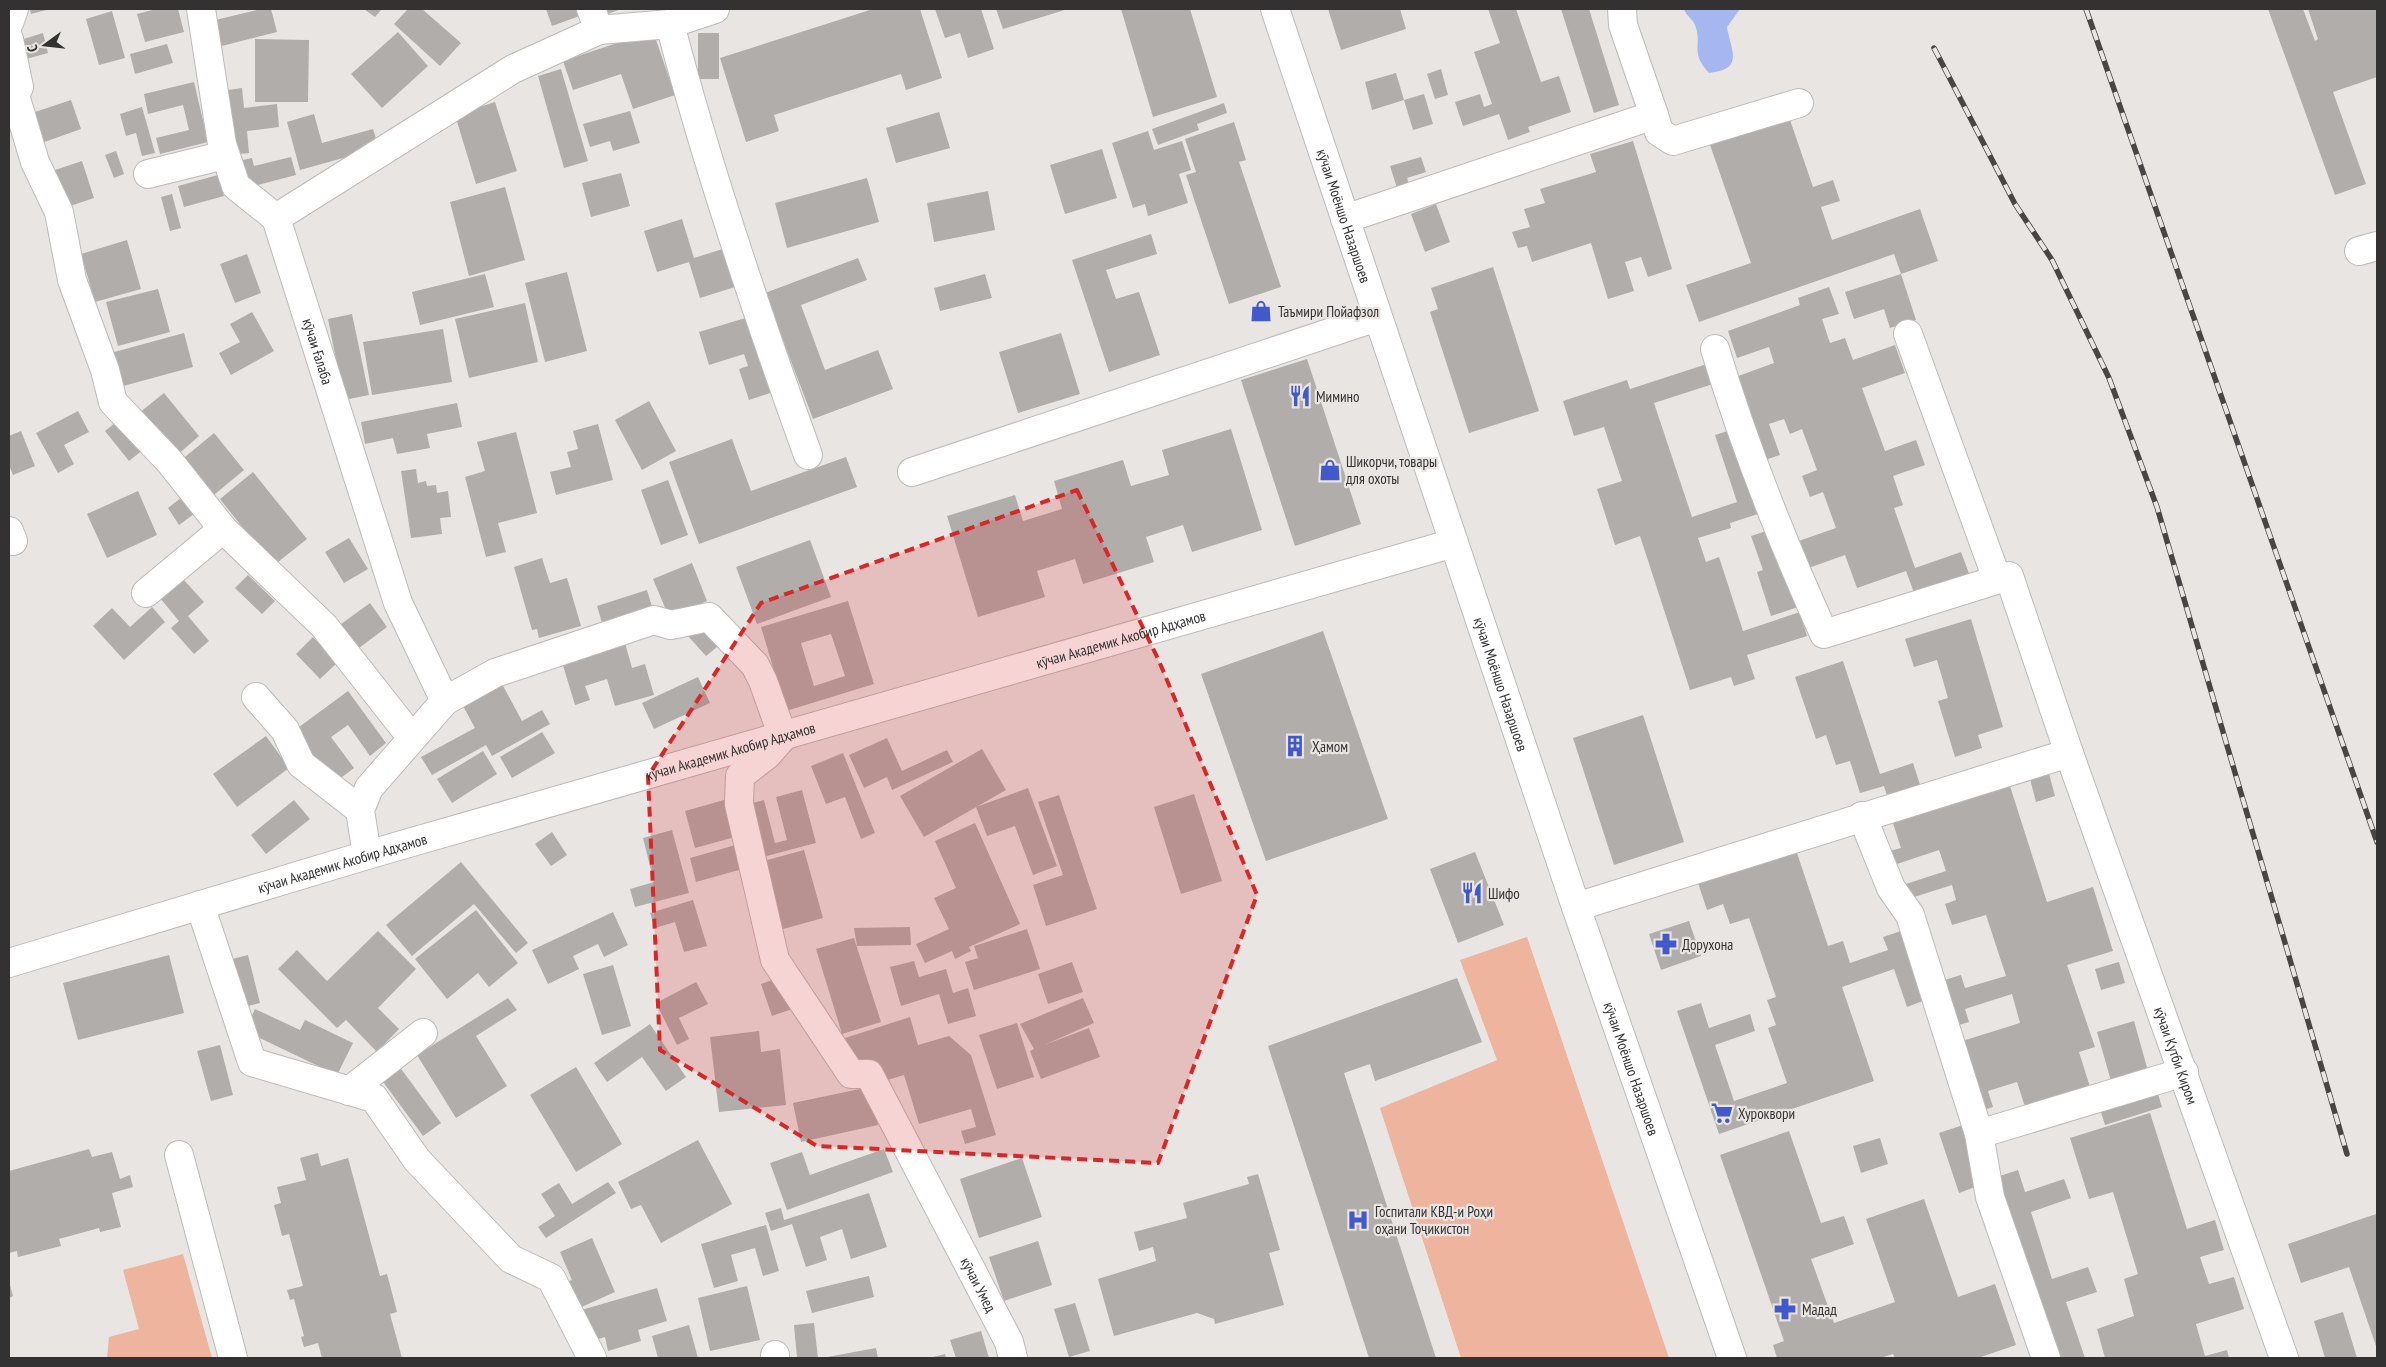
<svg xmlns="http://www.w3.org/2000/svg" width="2386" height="1367" font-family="'PT Sans Narrow',sans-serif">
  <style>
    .green { fill: #eeb49d }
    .water { fill: #a5b7ee }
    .building { fill: #b1adab; fill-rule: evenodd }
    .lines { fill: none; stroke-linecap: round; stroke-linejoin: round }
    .minor-casing { stroke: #bdb9b8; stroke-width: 30 }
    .minor { stroke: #fff; stroke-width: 28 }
    .rail-casing { stroke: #484545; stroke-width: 5.5 }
    .rail { stroke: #e9e5e3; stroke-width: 4; stroke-dasharray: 11; stroke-linecap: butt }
    .marked { fill: #d62828; fill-opacity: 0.2; stroke: #d62828; stroke-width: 4; stroke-dasharray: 10 6; stroke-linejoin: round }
    .labels { text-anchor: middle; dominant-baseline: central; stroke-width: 4.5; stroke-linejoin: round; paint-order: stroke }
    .street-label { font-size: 15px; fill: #333131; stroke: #e9e5e3 }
    .poi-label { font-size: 15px; fill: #333131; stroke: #e9e5e3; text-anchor: start }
  </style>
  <rect width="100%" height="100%" fill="#e9e5e3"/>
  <path class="green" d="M1527 937 1669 1358H1461L1380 1108 1497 1060 1460 960Z
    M183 1254 212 1358H107L109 1337 139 1329 123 1270Z"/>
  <path class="water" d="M1684 9H1740L1727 27C1731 51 1745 69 1709 73 1689 51 1703 46 1695 25 1692 18 1686 16 1684 9Z"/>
  <path class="building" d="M30 9H50L31 14Z
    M156 9H178L184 32 145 42 137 14Z
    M261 9H271L277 32 214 48 207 22Z
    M364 9H382L375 17Z
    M408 9H422L461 43 440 66 394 24Z
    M546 9H584L585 14 552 26Z
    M603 9H621L605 15Z
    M873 9H920L942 78 906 90 901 74 774 115 779 131 746 142 720 58Z
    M935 9H981L994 49 968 58 960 33 945 38Z
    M996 9H1068L1003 29Z
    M1121 9H1190L1217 97 1153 117Z
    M1328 9H1400L1406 29 1341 50Z
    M1488 9H1516L1541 82 1559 76 1571 112 1528 127 1530 132 1508 140 1499 114 1463 126 1455 102 1480 94 1484 107 1492 104 1474 52 1500 43Z
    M1561 9H1589L1619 105 1594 113Z
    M2268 9H2303L2315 41 2318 39 2308 9H2377V77L2333 92 2366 184 2335 195Z
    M112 11 125 58 99 65 86 19Z
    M653 31 675 95 633 109 621 74 573 90 563 61Z
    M398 32 428 66 382 108 351 74Z
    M43 33 48 53 19 61 14 42Z
    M698 33H719V79H698Z
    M255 39 309 40 308 102H255Z
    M167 44 173 63 135 74 130 54Z
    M561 69 588 161 564 168 538 76Z
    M1441 69 1448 95 1435 99 1427 74Z
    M1396 73 1404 100 1372 110 1365 82Z
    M194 82 208 142 160 154 156 138 189 130 183 105 148 114 144 94Z
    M242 88 244 108 277 104 279 127 247 131 249 153 228 155 221 91Z
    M1424 94 1433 124 1413 130 1404 100Z
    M71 100 81 129 36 145 26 115Z
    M495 102 517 171 476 184 455 115Z
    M1224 103 1227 113 1197 124 1199 130 1158 145 1152 129Z
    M142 107 155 153 142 156 136 133 126 136 120 114Z
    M630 111 640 143 613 151 610 141 590 147 583 124Z
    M939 112 950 148 896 163 886 128Z
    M314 114 322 143 373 129 379 148 300 170 287 122Z
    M1788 114 1813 187 1833 180 1840 201 1821 207 1832 240 1920 209 1938 261 1901 274 1894 254 1699 322 1686 285 1751 263 1709 142Z
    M1234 122 1246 160 1239 162 1281 287 1229 304 1186 175 1196 172 1185 139Z
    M1148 131 1154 150 1182 141 1191 170 1179 174 1188 203 1148 216 1145 204 1133 208 1112 143Z
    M1633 141 1672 269 1648 277 1641 257 1625 262 1634 291 1608 299 1591 243 1532 262 1527 246 1518 248 1512 232 1530 227 1524 209 1545 203 1540 189 1596 172 1590 154Z
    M1102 149 1117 198 1065 214 1050 165Z
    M116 151 124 174 114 178 105 155Z
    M291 157 296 175 242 189 234 162 252 158 254 166Z
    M1421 157 1426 172 1407 178 1410 187 1398 191 1390 166Z
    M82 161 94 198 64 208 52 171Z
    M621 173 630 206 591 217 582 183Z
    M218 175 224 196 184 207 178 186Z
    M867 178 879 222 787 248 775 203Z
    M505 187 525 260 469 276 450 202Z
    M988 191 995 230 934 242 927 203Z
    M172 194 181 228 170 231 161 197Z
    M1436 204 1450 242 1425 252 1411 214Z
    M682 219 694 258 726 248 738 286 700 298 689 262 657 272 644 231Z
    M1151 234 1157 254 1106 270 1116 299 1139 292 1160 355 1109 372 1072 260Z
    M127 240 141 289 95 302 81 254Z
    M247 254 261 293 235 303 220 264Z
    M858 258 867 280 801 305 825 370 878 350 893 389 813 419 765 293Z
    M1493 267 1539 411 1469 433 1430 312 1438 309 1431 288Z
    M567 272 587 351 545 362 525 283Z
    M485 274 494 307 420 325 412 292Z
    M985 274 992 298 940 311 934 288Z
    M1901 274 1916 320 1890 328 1884 309 1854 319 1845 292Z
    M1829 287 1839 314 1822 319 1830 343 1845 338 1853 360 1895 345 1905 373 1862 388 1885 451 1916 440 1925 465 1893 476 1903 505 1894 508 1915 568 1961 552 1971 579 1916 598 1906 571 1857 588 1845 555 1803 570 1793 543 1836 528 1823 492 1810 497 1802 476 1817 470 1802 429 1790 434 1784 419 1769 424 1780 455 1759 462 1730 379 1774 363 1769 347 1737 358 1728 331 1800 305 1798 298Z
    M158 289 170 332 118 346 106 302Z
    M525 303 538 362 469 378 455 319Z
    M252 312 274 351 231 375 219 353 240 342 230 324Z
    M352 314 369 395 344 400 328 319Z
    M752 316 776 391 749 400 739 369 748 366 744 354 709 365 699 332Z
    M443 329 452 382 372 395 363 342Z
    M184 333 193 367 116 388 107 354Z
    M1061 333 1080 394 1018 413 999 352Z
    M1307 359 1361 524 1295 546 1241 380Z
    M1710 363 1716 383 1654 403 1692 517 1737 502 1715 435 1734 429 1761 513 1730 523 1731 528 1698 538 1706 562 1719 557 1743 631 1800 612 1807 636 1747 655 1755 679 1734 686 1731 677 1690 690 1640 536 1615 545 1597 489 1622 481 1604 427 1574 436 1563 401 1627 380 1630 389Z
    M164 393 199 436 175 457 139 413Z
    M649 401 676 451 642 470 615 420Z
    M457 403 462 427 427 434 430 448 397 454 393 438 365 444 361 422Z
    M78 411 89 432 64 445 74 464 58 473 36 433Z
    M120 419 144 449 129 461 105 431Z
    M598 424 613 480 556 495 550 472 571 467 567 452 578 449 573 431Z
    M1231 429 1262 530 1192 552 1183 525 1146 537 1154 562 1083 584 1075 559 1037 571 1045 597 978 617 947 516 1015 495 1023 521 1062 509 1054 481 1123 460 1131 486 1169 475 1162 450Z
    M21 431 35 466 13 475 9 465V436Z
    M516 432 537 513 498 523 506 552 486 557 465 477 485 471 477 442Z
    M214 433 244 470 209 499 179 462Z
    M732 439 751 491 846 457 857 487 699 544 669 462Z
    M416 469 418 483 426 481 427 486 436 485 437 493 448 491 451 517 440 518 442 534 411 538 401 471Z
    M253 472 307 539 273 566 220 499Z
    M668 480 688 535 661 545 641 490Z
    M138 491 157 535 107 558 87 514Z
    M182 497 194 514 179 525 168 508Z
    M1772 529 1798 607 1771 616 1757 572 1763 570 1751 536Z
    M349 538 368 569 344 583 325 552Z
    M810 540 831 597 757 624 736 567Z
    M542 558 550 583 567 578 581 626 539 638 537 629 532 630 514 567Z
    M692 563 707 601 669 617 653 579Z
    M248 575 275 601 262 614 235 588Z
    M182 578 204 602 188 616 209 641 194 654 171 628 179 621 160 598Z
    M647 590 653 610 603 626 597 606Z
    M848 601 874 684 786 711 761 627ZM831 634 845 676 814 686 801 643Z
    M370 603 387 627 355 651 337 627Z
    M152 607 165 622 124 660 93 626 112 608 130 627Z
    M1971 619 2003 727 1978 735 1982 748 1955 757 1938 701 1948 698 1937 660 1914 667 1905 639Z
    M705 621 723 642 706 656 688 636Z
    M1323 631 1388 819 1266 861 1201 674Z
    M313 637 337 663 320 679 296 654Z
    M625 643 632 668 645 664 654 695 615 706 607 679 585 686 590 700 575 705 562 662Z
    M1843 661 1880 774 1913 763 1922 791 1889 802 1884 786 1860 793 1850 761 1836 765 1826 735 1816 739 1795 677Z
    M698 677 710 703 654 729 642 703Z
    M502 684 522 721 542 710 550 724 492 756 486 745 432 775 421 757 475 728 463 706Z
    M348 691 386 743 370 756 348 725 331 737 354 768 334 783 295 730Z
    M1643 715 1684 842 1614 865 1573 738Z
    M542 732 555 753 512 778 500 757Z
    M266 736 289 768 237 807 213 774Z
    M887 738 902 771 947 750 953 762 892 790 887 777 864 788 849 755Z
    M982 749 1006 790 924 837 900 796Z
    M483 751 497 774 452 803 437 779Z
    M843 753 875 833 861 839 845 797 826 804 811 766Z
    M2047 766 2055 796 2036 802 2028 771Z
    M2009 783 2047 902 2093 887 2113 951 2067 965 2095 1047 2079 1052 2090 1087 2025 1107 2017 1082 1988 1091 1993 1107 1981 1111 1959 1042 2020 1023 2012 994 1965 1009 1969 1022 1952 1027 1938 982 1961 975 1965 988 2006 976 1986 915 1952 925 1945 904 1956 900 1952 885 1911 898 1906 884 1946 871 1939 850 1894 865 1890 851 1901 848 1892 820Z
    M1028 788 1057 866 1033 875 1015 826 987 836 976 807Z
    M802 790 816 843 759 858 745 805 764 800 775 843 787 840 776 797Z
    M1194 794 1222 881 1181 894 1154 807Z
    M1059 795 1097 909 1046 926 1033 885 1063 875 1038 802Z
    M294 800 310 819 266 854 251 835Z
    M724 800 735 837 695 848 685 811Z
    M975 823 1020 924 969 947 971 951 955 959 952 951 925 963 916 944 949 929 934 898 956 888 935 841Z
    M672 830 689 893 635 907 630 889 654 882 643 838Z
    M552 832 567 855 551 866 535 844Z
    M739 844 746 868 696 882 690 858Z
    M804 850 823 918 776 931 757 863Z
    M1796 850 1828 946 1843 941 1850 963 1888 950 1883 937 1907 929 1931 998 1907 1007 1894 969 1842 987 1874 1081 1719 1134 1677 1011 1701 1003 1709 1028 1750 1014 1755 1031 1715 1045 1734 1101 1787 1083 1768 1028 1776 1025 1767 1000 1776 997 1749 918 1730 924 1723 904 1707 910 1698 883Z
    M1475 852 1504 925 1458 943 1430 869Z
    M461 862 528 943 516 953 474 904 412 956 386 925Z
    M693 900 707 946 684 952 675 922 655 928 650 913Z
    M476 910 518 963 489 987 478 973 447 999 415 959Z
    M613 912 628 945 604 957 598 944 573 956 579 969 548 984 532 950Z
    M1689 921 1701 956 1661 970 1649 934Z
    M910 927 911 945 857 946 854 928Z
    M1027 929 1040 969 974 990 965 962 978 958 974 946Z
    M378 931 416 969 378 1008 399 1029 377 1052 346 1020 337 1028 278 969 297 950 327 981Z
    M854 938 881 1022 842 1034 816 949Z
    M169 955 184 1013 78 1040 63 983Z
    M248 955 260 1003 236 1009 224 961Z
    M914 961 919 977 946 969 953 993 968 988 976 1016 948 1024 939 994 901 1006 890 967Z
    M1072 962 1083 992 1048 1004 1038 974Z
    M2119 962 2125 983 2101 990 2095 969Z
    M613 965 631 1026 602 1035 583 974Z
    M780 977 792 1009 772 1016 761 984Z
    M1457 978 1482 1042 1375 1081 1370 1064 1344 1073 1436 1358H1369L1268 1046Z
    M696 982 708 1004 679 1018 689 1039 677 1045 656 1003Z
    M508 998 517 1010 476 1036 507 1086 456 1118 417 1055Z
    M1083 998 1094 1023 1044 1045 1089 1028 1100 1057 1041 1079 1030 1051 1034 1049 1020 1024Z
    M255 1009 300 1030 305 1020 353 1043 337 1075 245 1031Z
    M910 1017 918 1045 949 1036 971 1055 996 1135 965 1144 961 1131 976 1127 971 1109 919 1124 904 1075 878 1083 854 1071 845 1038Z
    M2134 1021 2148 1071 2111 1081 2097 1032Z
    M1017 1023 1034 1077 997 1089 979 1035Z
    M650 1024 686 1077 666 1091 642 1057 607 1082 594 1063Z
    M759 1031 761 1052 780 1049 786 1105 719 1112 710 1037Z
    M220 1045 233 1095 211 1101 197 1051Z
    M396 1062 441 1123 423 1136 378 1075Z
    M576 1067 622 1144 576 1172 530 1095Z
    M869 1087 878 1125 801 1142 793 1103Z
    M2156 1088 2162 1107 2105 1125 2099 1106Z
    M2150 1113 2187 1229 2215 1220 2224 1250 2200 1257 2209 1284 2234 1277 2244 1309 2196 1324 2205 1356 2227 1350 2229 1358H2105L2097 1329 2134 1316 2124 1279 2138 1274 2113 1192 2089 1199 2070 1138Z
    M1963 1125 1983 1184 1959 1193 1939 1133Z
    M1789 1131 1821 1223 1844 1216 1854 1244 1811 1259 1834 1323 1895 1302 1866 1219 1924 1199 1958 1297 1995 1284 2016 1345 1978 1358H1895L1893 1354 1880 1358H1777L1773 1345 1784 1341 1720 1155Z
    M1880 1138 1888 1164 1861 1173 1853 1146Z
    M698 1140 732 1204 661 1243 641 1205 631 1209 618 1182Z
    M89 1149 92 1157 112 1152 120 1179 130 1175 133 1187 112 1193 121 1227 100 1232 99 1228 59 1239 61 1246 18 1257 17 1251 9 1253V1171Z
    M884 1149 893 1172 787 1210 770 1163 802 1152 810 1175Z
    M318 1153 321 1166 348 1158 380 1276 387 1274 397 1312 390 1314 402 1358H322L318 1343 304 1347 301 1337 304 1336 294 1299 290 1300 287 1290 303 1286 289 1234 282 1236 274 1205 281 1203 277 1187 306 1180 300 1158Z
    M1022 1158 1042 1217 979 1238 960 1179Z
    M2018 1170 2025 1192 2064 1179 2071 1198 2031 1212 2052 1279 2088 1267 2097 1292 2066 1302 2085 1358H2052L1994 1178Z
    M1258 1174 1280 1250 1269 1253 1284 1305 1215 1324 1214 1319 1197 1313 1114 1336 1098 1279 1156 1261 1153 1247 1139 1251 1134 1232 1187 1218 1183 1203 1249 1184 1247 1177Z
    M608 1182 616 1193 546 1238 538 1227 555 1216 541 1194 559 1183 572 1204Z
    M869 1193 887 1247 851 1259 842 1229 820 1237 827 1260 806 1267 792 1224 771 1231 765 1213 781 1208 784 1220Z
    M2376 1214 2377 1217V1349L2349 1267 2301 1283 2288 1244Z
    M766 1225 779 1271 763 1276 755 1248 731 1255 738 1281 714 1288 701 1244Z
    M592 1238 615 1292 577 1309 566 1282 572 1280 560 1252Z
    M1038 1241 1052 1285 1004 1301 989 1257Z
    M869 1276 874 1297 812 1313 806 1291Z
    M9 1282 13 1296 9 1298Z
    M747 1286 760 1340 710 1351 698 1298Z
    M657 1288 667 1321 638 1330 641 1341 608 1351 605 1337 588 1342 578 1311Z
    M1075 1303 1090 1351 1069 1357 1054 1309Z
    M2343 1312 2357 1358H2325L2314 1321Z
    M814 1323 818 1358H797L794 1325Z
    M689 1325 698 1358H658L652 1336Z
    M981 1331 989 1358H956L950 1340Z
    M876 1348 878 1358H827V1357Z
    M945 1354 946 1358H929Z"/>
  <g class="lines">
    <g class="minor-casing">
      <g id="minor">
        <path id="s1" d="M201 9 222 144 236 186 276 218 398 603 445 701"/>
        <path id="s2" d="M1275 9 1576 907 1732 1358"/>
        <path d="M9 23 14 9"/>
        <path d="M670 24 715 9"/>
        <path d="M599 30 670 24C708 169 757 313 808 455"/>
        <path d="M9 39 19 87 15 95 35 162 59 212 72 280 105 370 113 402 170 462 223 529 324 626 412 738"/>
        <path d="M1654 115 1659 132 1673 141 1799 103"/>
        <path d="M148 174 225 155"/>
        <path d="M276 218 513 69 599 30 591 9"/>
        <path d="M1345 219 1654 115 1623 25 1622 9"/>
        <path d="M2359 251 2377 246"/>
        <path d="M1908 334 1997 579"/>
        <path d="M912 472 1377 317"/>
        <path d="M9 531 13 541"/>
        <path d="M146 593 223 529"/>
        <path d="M256 697 285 730 301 764 360 810"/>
        <path id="s3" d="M2069 753 2284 1358"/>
        <path d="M1862 816 1891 888 1910 915 1979 1134 2184 1072"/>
        <path id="s4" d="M367 855 360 810 369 788 445 701 495 673 654 620 671 625 709 617 755 665 763 681 783 737 767 755 740 776 739 804 775 960 851 1074H869L1009 1342 1013 1358"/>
        <path d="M200 905 252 1062 374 1098 417 1160 511 1259 551 1278 592 1358"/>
        <path d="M1576 907 2069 753 2009 576 1824 634C1782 541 1744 446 1715 349"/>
        <path id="s5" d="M9 963 367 855 1454 543"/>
        <path d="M349 1091 423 1033"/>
        <path d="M1979 1134 1990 1197 2046 1358"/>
        <path d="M179 1155 233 1358"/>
        <path d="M775 1358V1355"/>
      </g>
    </g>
    <use href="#minor" class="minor"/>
    <g class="rail-casing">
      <path id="rail" d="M2086 9 2377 842
        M1934 48 2015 204 2052 260 2109 378 2157 507 2347 1154"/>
    </g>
    <use href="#rail" class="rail"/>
  </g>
  <path class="marked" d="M1077 490 1159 661 1257 895 1158 1163 817 1146 660 1050 648 776 761 603Z"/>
  <defs>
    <g id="shop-bare" transform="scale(1.725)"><path d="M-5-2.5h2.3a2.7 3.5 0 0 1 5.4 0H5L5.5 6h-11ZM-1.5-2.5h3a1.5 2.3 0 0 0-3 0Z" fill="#4259cc" stroke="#e9e5e3" stroke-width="2.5" paint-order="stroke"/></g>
    <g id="restaurant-bare" transform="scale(1.725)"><path d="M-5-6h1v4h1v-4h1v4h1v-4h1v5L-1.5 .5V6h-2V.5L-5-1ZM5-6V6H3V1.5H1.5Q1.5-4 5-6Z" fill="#4259cc" stroke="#e9e5e3" stroke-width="2.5" paint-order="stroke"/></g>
    <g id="building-bare" transform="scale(1.725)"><path d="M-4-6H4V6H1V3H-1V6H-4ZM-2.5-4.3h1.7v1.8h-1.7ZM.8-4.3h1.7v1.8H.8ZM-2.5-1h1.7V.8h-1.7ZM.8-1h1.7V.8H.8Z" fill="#4259cc" stroke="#e9e5e3" stroke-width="2.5" paint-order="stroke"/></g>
    <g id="pharmacy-bare" transform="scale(1.725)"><path d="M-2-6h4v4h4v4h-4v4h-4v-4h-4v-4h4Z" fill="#4259cc" stroke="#e9e5e3" stroke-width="2.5" paint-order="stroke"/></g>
    <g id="supermarket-bare" transform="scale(1.725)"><path d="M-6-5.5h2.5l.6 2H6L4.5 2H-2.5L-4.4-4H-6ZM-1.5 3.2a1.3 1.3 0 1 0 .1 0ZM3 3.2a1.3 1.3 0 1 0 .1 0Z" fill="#4259cc" stroke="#e9e5e3" stroke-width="2.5" paint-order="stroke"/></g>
    <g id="hospital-bare" transform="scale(1.725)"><path d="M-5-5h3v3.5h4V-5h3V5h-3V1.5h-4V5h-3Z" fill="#4259cc" stroke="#e9e5e3" stroke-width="2.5" paint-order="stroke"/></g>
  </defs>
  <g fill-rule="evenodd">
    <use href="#shop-bare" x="1261" y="311"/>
    <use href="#restaurant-bare" x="1300" y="396"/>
    <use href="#shop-bare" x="1330" y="470"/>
    <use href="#building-bare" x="1295" y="746"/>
    <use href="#restaurant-bare" x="1472" y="893"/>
    <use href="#pharmacy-bare" x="1666" y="944"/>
    <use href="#supermarket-bare" x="1722" y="1113"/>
    <use href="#hospital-bare" x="1358" y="1220"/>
    <use href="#pharmacy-bare" x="1785" y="1309"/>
  </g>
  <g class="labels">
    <g class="street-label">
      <text stroke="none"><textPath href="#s2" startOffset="218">кӯчаи Моёншо Назаршоев</textPath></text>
      <text stroke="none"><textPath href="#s1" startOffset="372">кӯчаи Ғалаба</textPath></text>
      <text stroke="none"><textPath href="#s5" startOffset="1158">кӯчаи Академик Акобир Адҳамов</textPath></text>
      <text stroke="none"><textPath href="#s2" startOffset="712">кӯчаи Моёншо Назаршоев</textPath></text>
      <text stroke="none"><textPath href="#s5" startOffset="752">кӯчаи Академик Акобир Адҳамов</textPath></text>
      <text stroke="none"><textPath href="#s5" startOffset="348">кӯчаи Академик Акобир Адҳамов</textPath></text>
      <text stroke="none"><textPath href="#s3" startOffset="321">кӯчаи Кутби Киром</textPath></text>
      <text stroke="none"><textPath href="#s2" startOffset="1118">кӯчаи Моёншо Назаршоев</textPath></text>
      <text stroke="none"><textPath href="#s4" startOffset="1249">кӯчаи Умед</textPath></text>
    </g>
    <g class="poi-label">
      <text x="1278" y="311">Таъмири Пойафзол</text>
      <text x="1316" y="396">Мимино</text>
      <text x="1346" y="461">Шикорчи, товары<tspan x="1346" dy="17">для охоты</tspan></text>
      <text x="1312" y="746">Ҳамом</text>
      <text x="1488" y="893">Шифо</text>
      <text x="1682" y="944">Дорухона</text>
      <text x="1738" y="1113">Хуроквори</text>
      <text x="1375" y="1211">Госпитали КВД-и Роҳи<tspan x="1375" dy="17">оҳани Тоҷикистон</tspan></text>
      <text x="1802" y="1309">Мадад</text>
    </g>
  </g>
  <rect width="2386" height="1367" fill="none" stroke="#333131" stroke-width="20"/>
  <g transform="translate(45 45) rotate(255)" stroke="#e9e5e3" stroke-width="4" paint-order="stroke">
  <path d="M0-4L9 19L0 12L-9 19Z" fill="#333131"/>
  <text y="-8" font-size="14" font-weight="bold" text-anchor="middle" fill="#333131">С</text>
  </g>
</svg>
